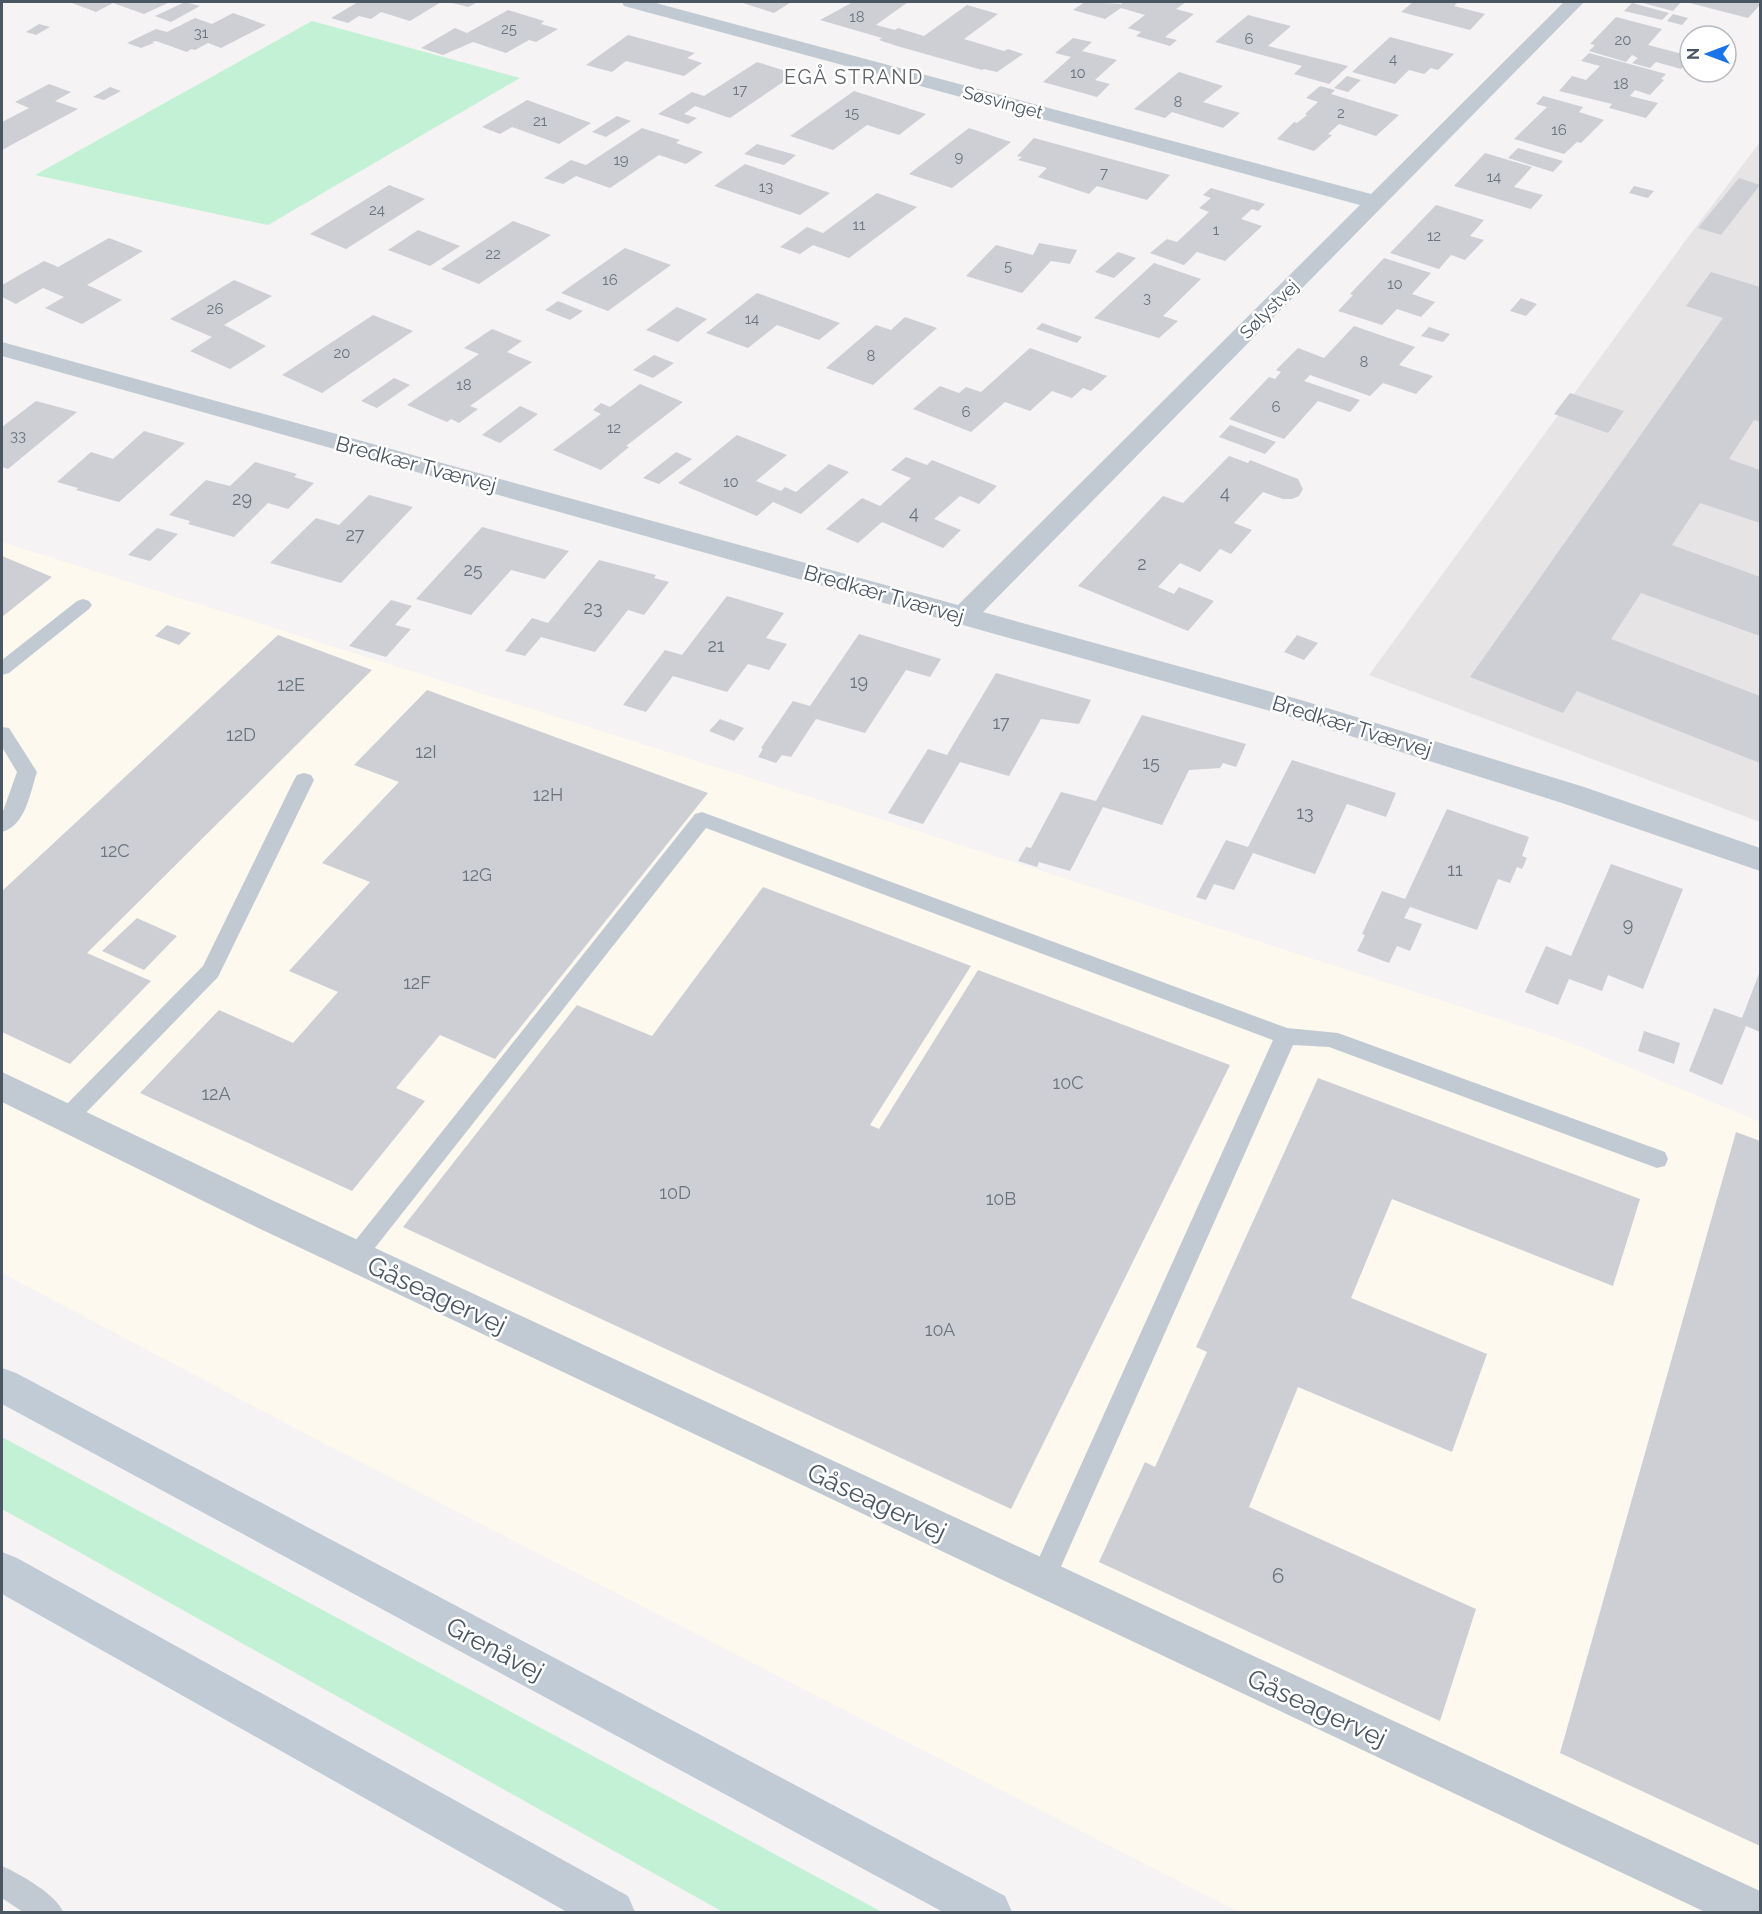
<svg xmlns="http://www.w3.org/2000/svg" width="1762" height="1914" font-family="Raleway,sans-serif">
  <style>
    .commercial { fill: #fdf9ef }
    .education { fill: #e6e4e5 }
    .green { fill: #c3f1d5 }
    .building { fill: #cdcfd5 }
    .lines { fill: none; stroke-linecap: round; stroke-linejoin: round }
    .service { fill: #c1cad2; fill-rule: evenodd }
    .minor { fill: #c1cad2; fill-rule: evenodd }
    .secondary { fill: #c1cbd6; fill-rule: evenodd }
    .labels { text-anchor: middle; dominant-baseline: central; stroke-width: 5; stroke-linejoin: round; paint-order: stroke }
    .far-number-label { font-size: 15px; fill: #6b747e }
    .far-street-label { font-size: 18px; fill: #4a5661; stroke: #fff }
    .number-label { font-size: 18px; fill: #6b747e }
    .far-quarter-label { font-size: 20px; letter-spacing: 1.5px; fill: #5f6368; stroke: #fff }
    .street-label { font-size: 21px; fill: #4a5661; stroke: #fff }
    .near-number-label { font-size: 21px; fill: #6b747e }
    .near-street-label { font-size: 26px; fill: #4a5661; stroke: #fff }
  </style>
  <rect width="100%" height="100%" fill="#f5f3f3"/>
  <path class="commercial" d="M2 542 890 822 1564 1040 1760 1122V1912H1239L329 1446 2 1273Z"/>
  <path class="education" d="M1760 142V822L1369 675 1683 244Z"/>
  <path class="green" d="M312 21 520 78 268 225 35 175Z
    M2 1437 882 1912H723L2 1509Z"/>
  <path class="building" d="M76 2H170L144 14 113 3 96 12 72 3Z
    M185 2 200 6 171 22 155 16Z
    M358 2H441L410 21 381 12 371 19 359 16 348 23 331 18Z
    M449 2H478L468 7Z
    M740 2H791L774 13Z
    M853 2H908L876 25 895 30 898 28 924 36 967 5 998 14 964 39 1004 51 1008 49 1023 54 997 72 984 69 982 70 897 46 879 40 882 38 820 20Z
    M1085 2 1121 4 1124 2H1186L1176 9 1194 14 1165 37 1177 40 1170 46 1136 36 1141 32 1128 28 1145 15 1121 8 1105 19 1073 10Z
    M1413 2H1458L1454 6 1485 14 1470 30 1401 12Z
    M1639 2H1681L1673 11Z
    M1686 2H1757L1760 5 1748 18Z
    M1632 3 1669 13 1662 20 1624 11Z
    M508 10 544 21 541 24 558 29 536 42 529 40 506 53 473 42 443 55 421 48 455 28 467 33Z
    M233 13 266 25 221 48 208 43 195 50 191 49 187 52 156 41 152 42 154 43 141 48 127 43 156 29 167 32 195 18 212 24Z
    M1673 14 1688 18 1682 25 1667 21Z
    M1248 15 1291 26 1268 46 1348 66 1329 84 1294 74 1302 66 1215 42Z
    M1616 17 1662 29 1648 45 1690 56V59L1681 69 1656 62 1650 68 1632 63 1638 58 1632 55 1626 62 1589 51 1595 45 1590 44Z
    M39 24 50 27 36 35 26 32Z
    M628 35 695 53 687 58 702 63 684 76 626 61 612 72 586 65Z
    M1390 37 1454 54 1438 70 1431 68 1424 74 1409 70 1395 84 1352 72Z
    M1073 38 1092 42 1082 51 1117 60 1095 80 1110 84 1097 97 1043 82 1071 57 1055 53Z
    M1589 53 1666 74 1661 79 1664 80 1650 95 1635 90 1630 96 1658 103 1646 118 1609 108 1612 104 1559 91 1572 76 1586 80 1600 66 1581 61Z
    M757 62 795 74 730 118 695 106 684 114 697 118 688 124 658 114 692 92 704 96Z
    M1179 72 1223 86 1203 102 1240 113 1223 128 1172 112 1165 118 1134 109Z
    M1347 76 1361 80 1348 92 1334 88Z
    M49 84 71 92 55 101 78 109 2 150V122L29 108 15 102Z
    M1320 86 1335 90 1331 94 1399 115 1376 136 1339 124 1328 134 1332 135 1314 151 1277 139 1294 122 1297 123 1307 115 1305 114 1318 102 1306 98Z
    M110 87 121 91 104 100 93 97Z
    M854 91 926 114 899 135 867 125 833 150 790 136Z
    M1543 96 1583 107 1579 112 1604 120 1581 143 1577 142 1564 154 1514 139 1547 107 1536 104Z
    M527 100 591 123 559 144 512 127 500 134 482 127Z
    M617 116 631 121 606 137 592 132Z
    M642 128 680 140 676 143 703 152 686 164 659 155 610 188 576 176 563 184 544 178 571 160 586 165Z
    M969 128 1011 142 952 188 909 174Z
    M1034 138 1170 175 1147 200 1097 186 1089 194 1038 177 1047 168 1018 160 1022 157 1017 156Z
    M757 144 796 155 784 165 744 154Z
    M1518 148 1563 161 1553 172 1508 158Z
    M1485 153 1532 167 1514 187 1543 195 1531 209 1454 186Z
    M745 164 830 193 800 215 714 186Z
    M1739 178 1760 185 1721 235 1698 228Z
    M389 185 425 199 346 249 310 234Z
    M1634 186 1654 191 1648 198 1629 193Z
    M1211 188 1265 204 1258 211 1252 209 1241 219 1262 226 1225 261 1197 252 1184 265 1150 253 1167 239 1177 242 1209 212 1199 208 1211 198 1203 195Z
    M877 193 917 207 849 258 813 245 800 254 780 247 807 227 823 233Z
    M1436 205 1484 220 1470 236 1484 240 1465 260 1451 255 1439 269 1390 253Z
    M513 221 551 235 479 284 441 269Z
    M418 230 460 246 430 266 388 250Z
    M109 238 143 251 87 285 122 300 82 324 45 308 64 297 43 288 16 304 2 297V285L44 261 58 267Z
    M1039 243 1077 250 1070 264 1051 261 1022 293 966 276 996 245 1033 255Z
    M625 248 671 265 608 311 561 293Z
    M1118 252 1136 258 1114 278 1095 272Z
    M1384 258 1431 273 1412 294 1435 302 1421 317 1397 309 1382 325 1338 311 1353 295 1350 294Z
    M1154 263 1201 279 1163 316 1178 321 1159 338 1094 318Z
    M1711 272 1760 287V422L1754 420 1729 459 1760 470V523L1700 503 1672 545 1760 577V636L1641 593 1611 639 1760 696V763L1577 691 1563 713 1470 677 1723 318 1686 306Z
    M234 280 272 296 224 325 266 346 230 369 190 351 212 337 170 319Z
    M757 293 840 323 819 340 777 325 748 348 706 333Z
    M1521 298 1537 304 1526 316 1510 311Z
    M558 301 583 311 570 320 545 310Z
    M677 307 707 319 678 342 646 330Z
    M373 315 413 331 322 393 282 375Z
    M905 317 937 328 873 385 826 368 876 325 891 330Z
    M1042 323 1082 337 1077 343 1036 329Z
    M1354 326 1415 347 1399 365 1433 376 1416 394 1383 383 1370 396 1310 375 1304 381 1360 400 1350 412 1318 401 1284 439 1229 419 1269 377 1275 379 1281 372 1276 370 1298 348 1324 358Z
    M1429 327 1450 334 1443 342 1421 336Z
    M492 329 522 341 507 352 532 362 470 406 478 409 459 423 451 419 447 422 407 405 479 354 464 348Z
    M1030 348 1107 376 1091 391 1083 388 1072 398 1052 391 1030 411 1005 402 971 432 913 409 940 386 959 393 966 387 981 392Z
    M654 355 674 363 653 378 633 370Z
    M394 378 410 385 377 408 361 401Z
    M640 384 683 402 626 446 629 447 601 470 553 450 601 414 593 410 601 403 610 407Z
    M1570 393 1624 411 1608 433 1554 414Z
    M36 401 77 412 8 469 2 467V427Z
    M520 406 538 414 500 443 482 435Z
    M1230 425 1276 442 1265 454 1219 437Z
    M144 431 185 443 119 502 76 490 78 488 57 482 91 452 113 459Z
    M737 435 787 455 756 481 781 491 785 487 796 492 829 464 849 472 801 514 773 502 757 516 678 483Z
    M676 452 692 459 659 484 643 478Z
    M1229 456 1248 463 1250 460 1298 479 1303 489 1299 496 1292 499H1283L1263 492 1234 523 1252 530 1231 554 1220 549 1200 572 1180 563 1158 587 1174 594 1179 587 1214 601 1188 631 1078 586 1163 496 1183 503Z
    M906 457 927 465 932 460 997 486 979 504 960 496 934 519 961 530 943 548 882 522 858 543 826 529 862 498 880 506 911 478 891 470Z
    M255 462 297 474 294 477 314 483 288 509 268 503 234 537 188 524 190 521 169 515 206 480 230 486Z
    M369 495 413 507 341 583 270 563 316 518 339 525Z
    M482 527 569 551 545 579 511 570 471 615 416 599Z
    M157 528 178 534 150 561 128 555Z
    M2 556 52 577 2 617Z
    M599 560 656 575 654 578 669 582 644 615 628 610 595 652 541 637 525 656 505 651 532 618 548 623Z
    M727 596 784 613 766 638 787 644 769 670 748 664 727 692 673 676 646 712 623 705 665 650 682 655Z
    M391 600 412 606 395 625 411 629 386 657 349 646Z
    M167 625 191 633 179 645 155 636Z
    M859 634 941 659 930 677 906 670 865 733 816 719 791 757 782 755 776 763 758 757 763 749 761 748 793 701 810 706Z
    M278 635 372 670 87 953 151 981 70 1064 2 1032V891Z
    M1297 635 1318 643 1304 660 1284 652Z
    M996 673 1091 700 1079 724 1041 719 1009 776 960 762 923 824 888 813 928 749 947 755Z
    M427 690 708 793 495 1059 440 1035 396 1088 425 1101 352 1191 140 1093 219 1010 293 1043 338 992 289 971 370 882 322 863 399 782 354 765Z
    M1142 715 1246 744 1236 767 1223 763 1220 768 1189 770 1162 825 1103 807 1070 871 1039 862 1037 867 1018 861 1026 847 1031 848 1061 792 1096 801Z
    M720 719 744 728 734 741 709 731Z
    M1292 760 1396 793 1386 817 1347 804 1315 874 1253 853 1234 890 1214 884 1206 900 1196 897 1226 840 1248 847Z
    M1447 809 1529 837 1522 856 1527 858 1522 869 1517 867 1510 883 1498 879 1477 930 1410 907 1404 918 1422 924 1410 951 1397 946 1389 963 1357 951 1365 935 1362 934 1382 891 1405 899Z
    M1611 864 1683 889 1643 989 1608 975 1602 991 1569 979 1558 1005 1525 992 1546 946 1571 956Z
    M763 887 971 966 870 1125 879 1129 978 970 1230 1065 1011 1509 403 1227 577 1005 652 1036Z
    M137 918 177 936 144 970 102 951Z
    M1760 971V1032L1746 1026 1722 1085 1689 1071 1714 1008 1742 1018Z
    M1644 1031 1680 1043 1674 1064 1638 1051Z
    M1318 1078 1640 1199 1613 1286 1392 1199 1351 1298 1487 1354 1452 1452 1298 1387 1249 1507 1476 1609 1440 1721 1099 1562 1145 1462 1155 1467 1207 1352 1196 1347Z
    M1736 1132 1760 1141V1846L1560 1753Z"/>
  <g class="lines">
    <path class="service" d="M83 599 89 601 92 605 89 609 9 673 2 675V660L77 601Z
      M2 727 9 728 37 772C30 793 26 825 2 832V814L17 772 2 747Z
      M304 773 311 775 314 780 218 977 75 1124 67 1127 59 1124 56 1118 59 1112 203 966 294 780 297 775Z
      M702 812 1287 1028 1338 1033 1665 1152 1668 1159 1665 1166 1657 1168 1329 1047 1293 1045 1051 1589 1042 1593 1033 1589 1029 1580 1273 1040 706 828 363 1263 355 1266 347 1263 343 1256 695 814Z
      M2 1866C20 1874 57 1895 63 1912H23L2 1898Z"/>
    <path class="minor" d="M622 2H652L1371 194 1564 2H1584L983 612 1301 700 1584 787 1760 848V871L1562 803 1281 714 2 356V342L958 605 1360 205 624 6Z
      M2 1072 276 1202 1760 1891V1912H1705L250 1224 2 1102Z"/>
    <path class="secondary" d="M2 1368 16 1373 1005 1896 1012 1912H943L2 1404Z
      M2 1552 17 1558 628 1896 635 1912H567L2 1594Z"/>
  </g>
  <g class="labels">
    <g class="far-number-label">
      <text x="857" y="17">18</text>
      <text x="509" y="29">25</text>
      <text x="201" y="33">31</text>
      <text x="1249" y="39">6</text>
      <text x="1623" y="40">20</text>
      <text x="1393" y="59">4</text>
      <text x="1078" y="73">10</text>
      <text x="1621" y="84">18</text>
      <text x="740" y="90">17</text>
      <text x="1178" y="102">8</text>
      <text x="852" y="113">15</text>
      <text x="1341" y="113">2</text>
      <text x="540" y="121">21</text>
      <text x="1559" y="130">16</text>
      <text x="959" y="157">9</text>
      <text x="621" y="160">19</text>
      <text x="1104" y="173">7</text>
      <text x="1494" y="177">14</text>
      <text x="766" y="187">13</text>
      <text x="377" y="210">24</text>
      <text x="859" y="225">11</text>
      <text x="1216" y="230">1</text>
      <text x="1434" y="236">12</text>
      <text x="493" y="254">22</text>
      <text x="1008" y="266">5</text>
      <text x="610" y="280">16</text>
      <text x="1395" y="284">10</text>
      <text x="1147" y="298">3</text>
      <text x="215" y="309">26</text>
      <text x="752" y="319">14</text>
      <text x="342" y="353">20</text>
      <text x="871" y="356">8</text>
      <text x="1364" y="362">8</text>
      <text x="464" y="385">18</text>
      <text x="1276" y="407">6</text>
      <text x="966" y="412">6</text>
      <text x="614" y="428">12</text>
      <text x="18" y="436">33</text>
      <text x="731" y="482">10</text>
    </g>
    <g class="far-street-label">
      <text transform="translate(1003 102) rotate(15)">Søsvinget</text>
      <text transform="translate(1269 309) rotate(-45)">Sølystvej</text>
    </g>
    <g class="number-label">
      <text x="1225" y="492">4</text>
      <text x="242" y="498">29</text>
      <text x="914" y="512">4</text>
      <text x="355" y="534">27</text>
      <text x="1142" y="563">2</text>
      <text x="473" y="569">25</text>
      <text x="593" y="607">23</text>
      <text x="716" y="645">21</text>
      <text x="859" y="681">19</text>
      <text x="291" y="684">12E</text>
      <text x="1001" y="722">17</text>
      <text x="241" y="734">12D</text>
      <text x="426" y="751">12I</text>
      <text x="1151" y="762">15</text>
      <text x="548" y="794">12H</text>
      <text x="1305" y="812">13</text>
      <text x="115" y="850">12C</text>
      <text x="1455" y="869">11</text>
      <text x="477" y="874">12G</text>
      <text x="1628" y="924">9</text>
      <text x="417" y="982">12F</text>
      <text x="1068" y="1082">10C</text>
      <text x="216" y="1093">12A</text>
      <text x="675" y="1192">10D</text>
      <text x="1001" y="1198">10B</text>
      <text x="940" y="1329">10A</text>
    </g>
    <g class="far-quarter-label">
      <text x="854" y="77">EGÅ STRAND</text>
    </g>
    <g class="street-label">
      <text transform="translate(416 464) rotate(15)">Bredkær Tværvej</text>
      <text transform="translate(884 594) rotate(16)">Bredkær Tværvej</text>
      <text transform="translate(1352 726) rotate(17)">Bredkær Tværvej</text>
    </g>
    <g class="near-number-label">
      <text x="1278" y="1575">6</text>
    </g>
    <g class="near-street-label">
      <text transform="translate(437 1295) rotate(25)">Gåseagervej</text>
      <text transform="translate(877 1502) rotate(25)">Gåseagervej</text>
      <text transform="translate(495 1649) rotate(28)">Grenåvej</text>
      <text transform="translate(1317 1708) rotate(25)">Gåseagervej</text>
    </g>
  </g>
  <rect width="1762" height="1914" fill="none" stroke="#4a5661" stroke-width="6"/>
  <g transform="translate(1708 54) rotate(270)"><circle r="28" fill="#ffffff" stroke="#b7bbc0" stroke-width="1.5"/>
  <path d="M0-4.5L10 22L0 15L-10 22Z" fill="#1a73e8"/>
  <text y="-9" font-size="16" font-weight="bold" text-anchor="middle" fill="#4a5661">N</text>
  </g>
</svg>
